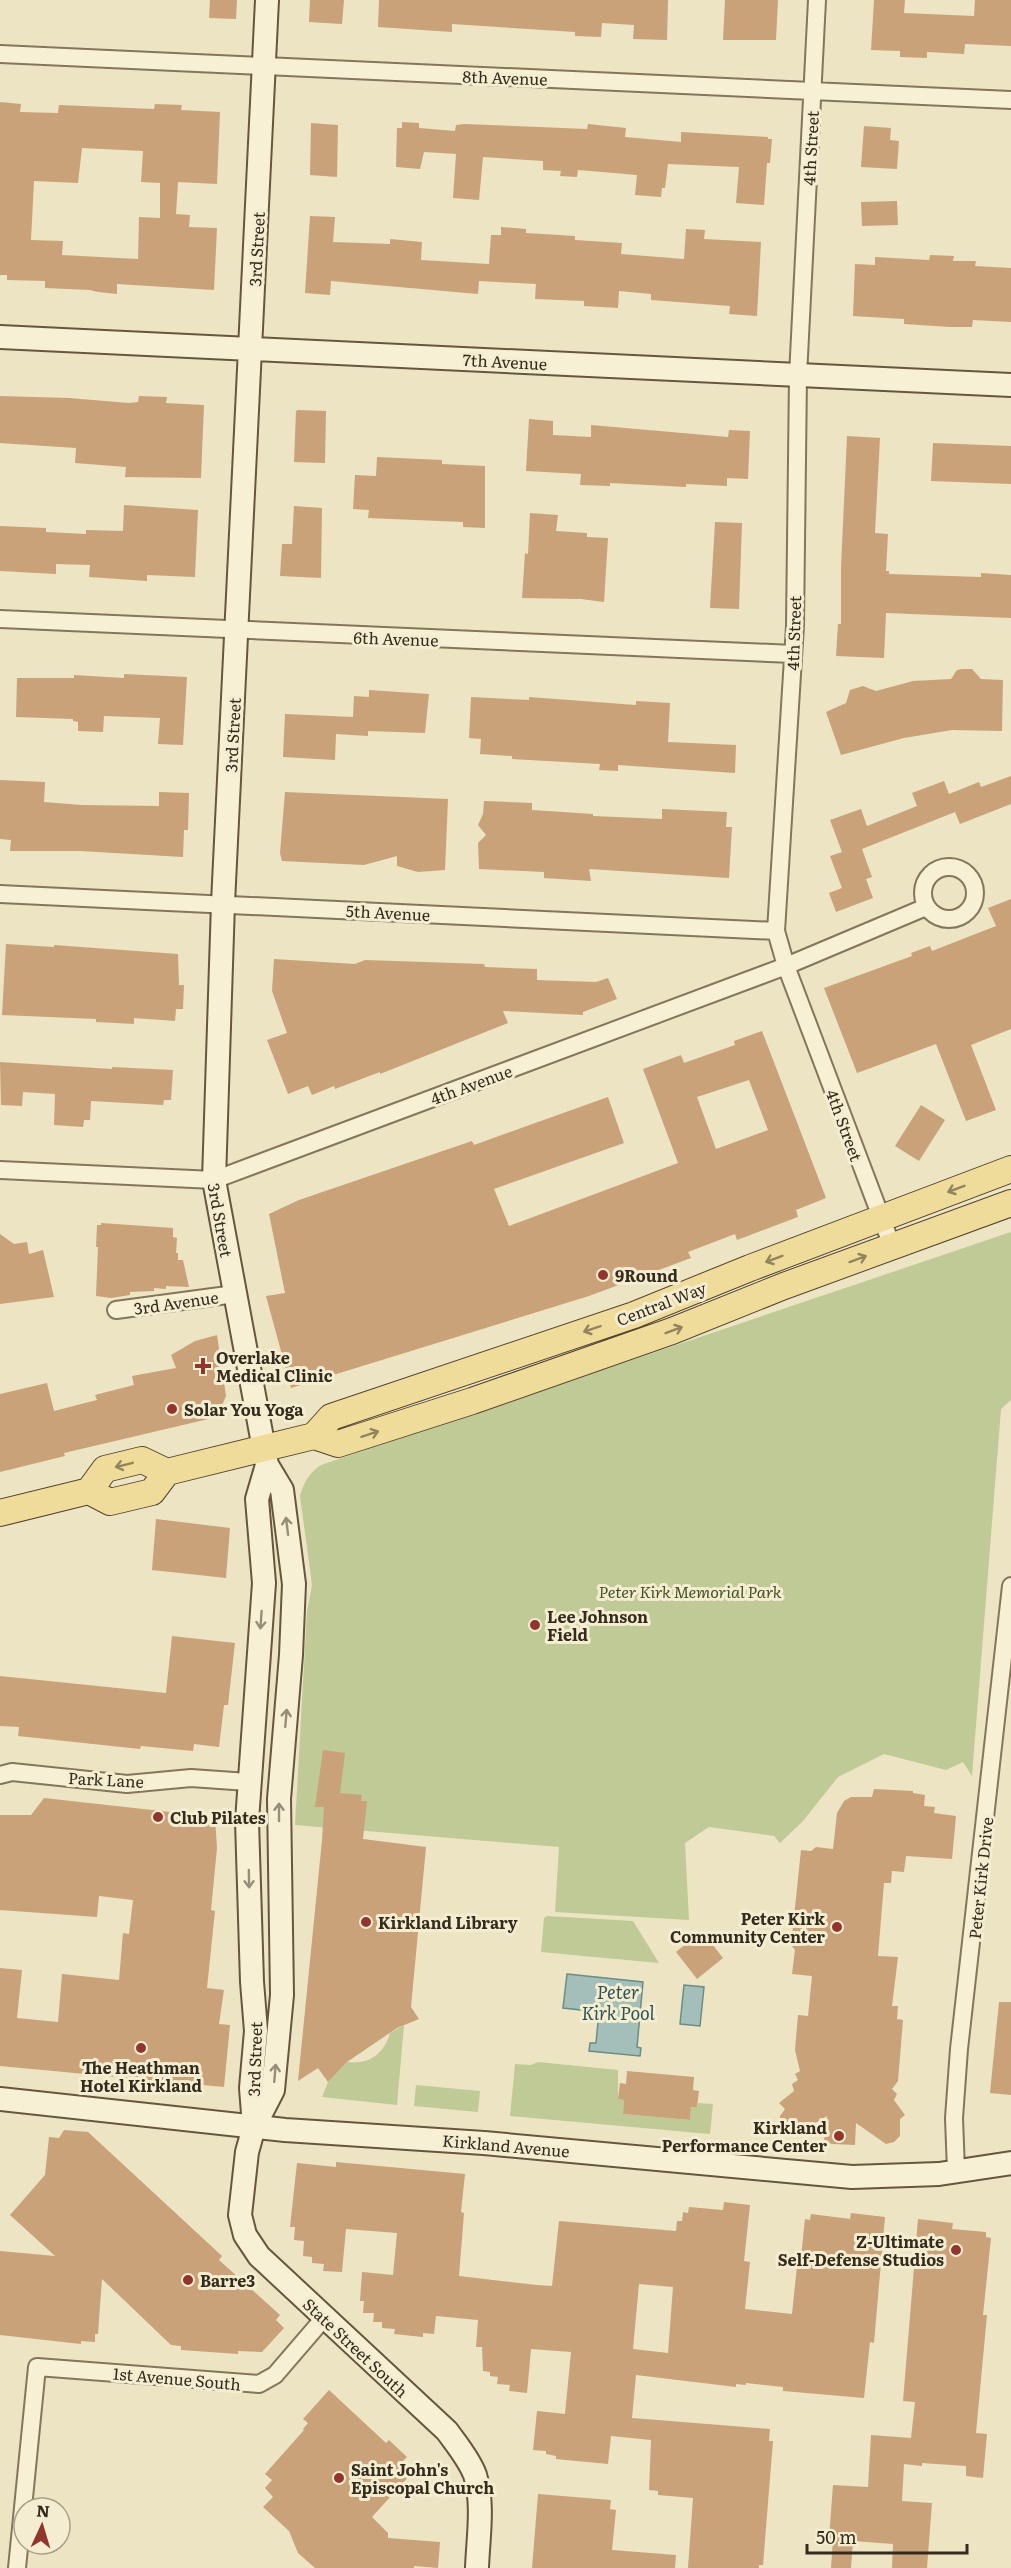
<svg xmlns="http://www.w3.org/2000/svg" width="1011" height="2568" font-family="Literata,serif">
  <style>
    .green { fill: #bfca96 }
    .water { fill: #a4bfba; stroke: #6b8c87; stroke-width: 1.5 }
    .building { fill: #c9a279; fill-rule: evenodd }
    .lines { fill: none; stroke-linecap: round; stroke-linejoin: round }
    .street-casing { stroke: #85755a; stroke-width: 20 }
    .secondary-casing { stroke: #67563d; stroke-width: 26 }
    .primary-casing { stroke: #53432e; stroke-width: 28 }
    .street { stroke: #f7f0d4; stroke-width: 16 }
    .secondary { stroke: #f7f0d4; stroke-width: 22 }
    .primary { stroke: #efdc9a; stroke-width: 26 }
    .oneway { stroke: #92845c }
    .oneway2 { stroke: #968e78 }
    .poi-dot { fill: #92352c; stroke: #f4edd1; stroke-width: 2 }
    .labels { text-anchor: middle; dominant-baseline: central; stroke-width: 6; stroke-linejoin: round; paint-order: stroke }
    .street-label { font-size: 16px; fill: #352b1d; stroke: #f4edd1 }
    .poi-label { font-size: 16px; font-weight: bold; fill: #352b1d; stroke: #f4edd1; text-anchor: start }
    .park-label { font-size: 16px; font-style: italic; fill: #425125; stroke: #f4edd1 }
    .water-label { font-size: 18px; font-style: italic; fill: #2d5455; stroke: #f4edd1 }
  </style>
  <rect width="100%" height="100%" fill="#ece4c2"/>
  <path class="green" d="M1011 1232V1400L1001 1409 972 1776 963 1762 946 1770 884 1754 838 1777 803 1821 780 1843 774 1836 709 1827 685 1843 689 1920 555 1912 559 1847 295 1825 307 1612 312 1585 300 1496C304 1482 309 1473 321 1465Z
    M547 1916 633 1921 659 1963 541 1952 544 1918Z
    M404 2025 397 2105 322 2097 328 2082 347 2062C369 2065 384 2054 390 2033Z
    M538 2062 618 2070V2099L624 2100 623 2114 690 2120 691 2107H697L698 2103 713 2104 710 2134 510 2116 515 2064 531 2065Z
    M416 2085 480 2091 478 2112 414 2106Z"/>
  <path class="water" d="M567 1974 643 1982 637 2047 641 2048 640 2056 589 2051 590 2043H596L599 2012 563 2008Z
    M684 1985 704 1987 700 2026 680 2024Z"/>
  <path class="building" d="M210 0H237L236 19 209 18Z
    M310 0H344L342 24 309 22Z
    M379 0H668L667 40 633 39 634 25 602 23 601 37 575 36V32L452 24V32L378 27Z
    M725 0H778L776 40H723Z
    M874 0H905L904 13 974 16 975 0H1011V46L965 44 964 54 927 52V58L900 57V51L871 50Z
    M0 102 21 104 20 112 58 113 59 105 154 109 155 104 182 105 181 110 220 112 217 184 178 182 176 214 190 215 189 227 217 228 214 290 117 284V294L98 292 90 290 45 288V281L7 280V275H0ZM82 148 143 151 141 182 160 183V218L139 217 138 259 62 255 63 241 31 240 34 181 78 183Z
    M402 122 419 123V128L455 131 456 125 464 124 587 129 588 124 626 128 625 137 681 142V132L768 137V139H772L770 163H767L764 205 736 203 739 167 668 164 665 188H662L661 197 635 195 637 175 578 170 577 177 560 176 561 171 543 170V161L483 157 479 200 453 198 456 154 424 152 420 169 396 167 397 128H402Z
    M311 123 338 125 337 177 310 175Z
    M864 126 891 128 890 140 899 141 897 169 861 167Z
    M897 201 898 225 862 226 861 202Z
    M310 216 335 217 333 242 390 244V239L422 242 421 260 489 264 491 235H501V227L526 229V233L575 236V240L622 243 621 254 684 259 686 229 705 230 704 239 761 242 757 316 729 314 730 306 651 300V294L619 291 618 308 584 306V301L535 299 536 284 479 281 478 294 331 281 330 295 305 293Z
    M930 255 954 256 953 261H976L975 266 1011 268V322L973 320 972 327H950L904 324V319L853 316 855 264 875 265V257L929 260Z
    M0 396 69 398 129 403 138 402 139 396 167 397 166 403 204 405 201 478 125 477 126 467 75 463 76 448 0 443Z
    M298 410 326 411 325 463 294 462 296 411Z
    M529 419 553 421V435L591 437V425L728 437 729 430 750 431 748 479 727 478V486L686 484V487L610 483V486L580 485 581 474 526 471Z
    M847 436 880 438 875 533 888 534 886 571H889V574L981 577V573L1011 575V618L886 613 884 658 836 656 838 624H841V567Z
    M933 443 1011 446V484L931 481Z
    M377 457 442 460V464L485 466V528L463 527V522L368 518 369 510 353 509 355 475 376 476Z
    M124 505 198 510 195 577 147 575V581L89 577 90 565 56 564V574L0 571V526L46 528V532L86 534V530L123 531Z
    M294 506 322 508 321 578 280 576 282 544H292Z
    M530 513 558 515 556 531 587 533V537L608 538 604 602 581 599 522 598 525 553 528 554Z
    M715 522 742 523 739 609 710 608Z
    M962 669H972L981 679 1003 680 1002 731 952 730 904 738 841 755 826 712 846 703 850 690 863 686 876 691 913 681 951 679 957 670Z
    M124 674 187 677 183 745 158 744 160 718 104 716 103 732 78 731V722L73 721V719L16 717 17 678H74V675L124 678Z
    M369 690 429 694 425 733 368 731V736L336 734 335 760 283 757 285 714 353 717 354 696 369 697Z
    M471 697 529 700V697L636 705V701L670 703 668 742 736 745 735 773 618 765V771L599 770 600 764 512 759V756L480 754 481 739 469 738Z
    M1011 776V804L960 824 955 812 862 849 872 877 866 879 873 898 836 912 829 893 842 888 830 856 842 852 830 820 861 809 867 826 917 806 912 793 944 781 949 794 979 782 981 787Z
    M0 780 45 782 44 802 82 805 159 806V792L189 793 188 830H184L183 857 80 851H10L11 840 0 839Z
    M285 792 448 799 445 870 418 872 397 866V856L364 865 282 861 280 853Z
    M484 801 532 803V810L593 814V816L662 819V809L727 812 726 827H732L729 878 589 869 591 881 544 878V872L479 869 478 843 486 835 478 825 483 814Z
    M1011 899V1029L971 1045 996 1110 966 1121 936 1044 857 1073 824 988 912 956 911 953 930 946 932 951 996 926 988 908Z
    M6 944 54 947V945L178 954 179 985H184L183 1009H176L175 1021 134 1018V1024L96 1022V1019L2 1015Z
    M274 959 355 964 365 960 484 964 485 967 537 969V980L596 982 608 978 617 999 583 1012V1015L503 1011 508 1023 380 1074V1072L335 1089 334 1086 312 1095 308 1086 288 1094 267 1040 287 1033 272 991Z
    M762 1031 826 1198 796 1210 798 1217 737 1240 735 1234 688 1252 691 1258 589 1296 291 1388 266 1296 285 1293 269 1214 299 1200 472 1141 474 1145 608 1097 624 1143 494 1189 509 1226 678 1163 643 1069 681 1055 684 1063 735 1045 734 1041ZM749 1080 768 1130 716 1149 697 1097Z
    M0 1062 112 1069V1067L173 1070 171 1100H164L163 1105 91 1101 90 1120H84L83 1127 54 1125 55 1094 23 1092 22 1106 1 1105Z
    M921 1105 945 1120 919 1161 895 1146Z
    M101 1223 173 1228V1237L177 1238 176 1253H178V1260H183L189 1287 166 1286V1289L154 1288V1291L130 1292V1295L111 1298 96 1296 98 1247H96L97 1225H101Z
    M0 1234 14 1244 27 1242 29 1254 43 1250 54 1297 0 1304Z
    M217 1335 226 1396 217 1417 64 1453 65 1456 0 1472V1394L47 1383 54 1411 97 1400 95 1395 134 1385 132 1376 176 1368 171 1355 195 1341Z
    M156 1519 230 1528 226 1578 152 1570Z
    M172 1636 235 1643 228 1705H224L219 1747 194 1744 193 1751 141 1746 140 1749 18 1736 19 1727 0 1726V1676L166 1693Z
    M323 1750 345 1753 340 1793 362 1795 361 1801H367L363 1839 426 1847 411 2007 419 2019 397 2028 347 2062 328 2082 318 2068 298 2081 322 1840 324 1807H315Z
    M874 1789 913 1791V1793L925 1795 924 1806 935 1807 934 1813 956 1816 952 1859 906 1856 904 1872 892 1871 891 1883H884L878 1956 898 1957 892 2006H898L897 2019 903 2020 898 2081 892 2089 897 2094 894 2100 905 2115 900 2119V2136L894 2142 886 2144 856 2123 855 2145 832 2144 824 2141 827 2116 796 2135 783 2131 780 2124V2116L785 2109 779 2103 794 2091 792 2084 798 2080 795 2074 800 2071 795 2050 798 2015 808 2016 812 1976 792 1974 795 1950 791 1945 801 1850 811 1851 816 1847 833 1849 837 1813 844 1801 851 1797H872Z
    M44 1798 215 1817 217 1848 211 1910 215 1911 207 1988 224 1990 219 2024 230 2025 224 2087 0 2066V1968L22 1970 17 2018 58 2022 62 1974 119 1980 123 1933 129 1934 133 1900 99 1896 97 1917 0 1910V1815H31Z
    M702 1931 723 1958 697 1979 676 1952Z
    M999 2002H1011V2095L990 2093Z
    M627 2071 694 2077 693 2090 699 2091 697 2107H691L690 2120 623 2114 624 2100 618 2099 620 2083 626 2084Z
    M64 2130 88 2132 222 2256 219 2260 280 2315 276 2320 284 2328 262 2352 238 2351V2354L181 2350V2346L171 2345 102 2279 98 2334H95V2342L81 2341V2344L0 2335V2251L55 2256 10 2215 45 2175 49 2137 59 2138Z
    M336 2162 465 2174 461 2212 464 2213 459 2276 537 2285 552 2286 559 2221 676 2231 677 2221H682L683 2212 688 2213 689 2207 723 2210 724 2202 750 2205 744 2261 750 2262 745 2309 792 2314 797 2266H800L805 2219 810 2220 811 2214 850 2219 851 2213 885 2217 874 2343 870 2342 864 2398 783 2391V2387L746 2383V2385L736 2384V2387L636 2375 632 2418 770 2429 769 2441H773L763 2565H759V2568H688L693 2498 658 2495V2491L649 2490 651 2440 611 2436 608 2464 556 2459V2456L546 2454V2451L533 2450 537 2411 565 2414 571 2352 531 2349 527 2393 509 2391 510 2385 497 2384 498 2377 490 2376V2372L483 2371 482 2347H476L478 2320 436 2316 434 2334 423 2333V2337L394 2334 395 2329 382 2328V2322H373L374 2313H363L364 2301H360L362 2272 393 2275 397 2233 346 2229 342 2272 323 2271 324 2264 312 2263V2257L303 2256 304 2241 294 2240 295 2227H290L297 2163 336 2167ZM639 2284 673 2287 668 2353 633 2349Z
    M918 2219 953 2223 952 2229 986 2232V2237L991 2238 983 2315H987L976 2433 987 2434 983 2478 966 2476V2466L922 2463V2466L904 2464 902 2501 932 2503 927 2568H892L893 2544 853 2541 851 2568H831L833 2539 829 2538 833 2485 868 2487 871 2435 911 2438 915 2402 903 2401Z
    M329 2390 386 2443 389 2440 407 2457 401 2463 412 2473 372 2517 388 2533V2538L440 2542 438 2568 414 2566V2568H315L298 2553 289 2531 263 2507 273 2497 265 2488 272 2480 265 2474 304 2430 303 2429 308 2423 303 2419Z
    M538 2494 611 2500 610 2509 616 2510 612 2550 676 2555 675 2568H532Z"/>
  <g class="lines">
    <g class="street-casing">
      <path id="street" d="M817 0 798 376 795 626 776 931 786 966 892 1246
        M0 54 1011 100
        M0 619 793 654
        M923 893a26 26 0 1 1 52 0a26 26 0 1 1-52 0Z
        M0 894 776 931
        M0 1170 214 1180 786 966 926 907
        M116 1310 235 1294
        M0 1775 12 1772 127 1784 191 1778 248 1782
        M956 2171 954 2118 959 2049 1011 1586
        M17 2568 37 2367 259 2384 275 2375 324 2318"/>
    </g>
    <g class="secondary-casing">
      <path id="secondary" d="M267 0 223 903 214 1180 267 1465 282 1490 294 1584 291 1655 279 1799 282 1995 273 2090 254 2127 247 2152 240 2215 245 2235 259 2256 447 2431C457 2445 469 2459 475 2475 484 2504 478 2538 477 2568
        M0 337 1011 385
        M0 2099 285 2130 484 2143 852 2177 939 2174 1011 2163
        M254 2126 251 2088 256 2031 252 1982 247 1821 264 1583 257 1499 267 1465"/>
    </g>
    <g class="primary-casing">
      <path id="primary" d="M314 1436 331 1417 634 1315 750 1268 1011 1169
        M89 1491 110 1502 152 1492 167 1472
        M0 1513 89 1491 105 1469 142 1460 167 1472 314 1436 338 1444 472 1401 672 1331 784 1286 1011 1203"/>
    </g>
    <use href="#street" class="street"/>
    <use href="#secondary" class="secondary"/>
    <use href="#primary" class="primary"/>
  </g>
  <defs><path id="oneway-shaft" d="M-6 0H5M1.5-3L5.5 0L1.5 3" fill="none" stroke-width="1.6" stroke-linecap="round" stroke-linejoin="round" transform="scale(1.5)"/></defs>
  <g class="oneway">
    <use href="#oneway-shaft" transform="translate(956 1189) rotate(159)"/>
    <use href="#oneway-shaft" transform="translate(774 1259) rotate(159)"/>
    <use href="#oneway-shaft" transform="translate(858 1259) rotate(-20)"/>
    <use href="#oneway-shaft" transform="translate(592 1329) rotate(161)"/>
    <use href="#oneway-shaft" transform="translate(674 1330) rotate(-21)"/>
    <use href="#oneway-shaft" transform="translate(370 1434) rotate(-18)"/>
    <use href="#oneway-shaft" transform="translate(124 1465) rotate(166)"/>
  </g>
  <g class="oneway2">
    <use href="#oneway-shaft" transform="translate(287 1526) rotate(-97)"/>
    <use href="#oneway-shaft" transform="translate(261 1620) rotate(94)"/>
    <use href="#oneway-shaft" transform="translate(286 1718) rotate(-85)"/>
    <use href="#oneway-shaft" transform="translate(279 1812) rotate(-90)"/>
    <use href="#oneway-shaft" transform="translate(249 1879) rotate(89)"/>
    <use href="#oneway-shaft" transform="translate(275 2073) rotate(-85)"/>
  </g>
  <g class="poi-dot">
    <circle cx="603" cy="1275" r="6"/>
    <path d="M200 1357h6v6h6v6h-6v6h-6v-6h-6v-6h6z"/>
    <circle cx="172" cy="1409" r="6"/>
    <circle cx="535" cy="1625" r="6"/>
    <circle cx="158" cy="1817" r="6"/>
    <circle cx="366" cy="1922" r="6"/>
    <circle cx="837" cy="1927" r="6"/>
    <circle cx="141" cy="2048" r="6"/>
    <circle cx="839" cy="2136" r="6"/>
    <circle cx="956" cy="2250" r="6"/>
    <circle cx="188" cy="2280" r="6"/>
    <circle cx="339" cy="2478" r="6"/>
  </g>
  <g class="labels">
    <g class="street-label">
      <text transform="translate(505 77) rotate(2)">8th Avenue</text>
      <text transform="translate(810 148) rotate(-87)">4th Street</text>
      <text transform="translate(256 249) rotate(-87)">3rd Street</text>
      <text transform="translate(505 361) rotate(3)">7th Avenue</text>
      <text transform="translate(793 633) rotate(-88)">4th Street</text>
      <text transform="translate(396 638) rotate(2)">6th Avenue</text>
      <text transform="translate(232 735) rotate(-87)">3rd Street</text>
      <text transform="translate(388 912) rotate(3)">5th Avenue</text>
      <text transform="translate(471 1084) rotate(-20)">4th Avenue</text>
      <text transform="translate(845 1125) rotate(70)">4th Street</text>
      <text transform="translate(221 1220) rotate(80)">3rd Street</text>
      <text transform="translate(176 1302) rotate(-8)">3rd Avenue</text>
      <text transform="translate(661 1303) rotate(-21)">Central Way</text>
      <text transform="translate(106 1779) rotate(3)">Park Lane</text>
      <text transform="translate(980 1878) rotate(-84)">Peter Kirk Drive</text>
      <text transform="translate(254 2059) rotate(-88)">3rd Street</text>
      <text transform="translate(506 2145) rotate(5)">Kirkland Avenue</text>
      <text transform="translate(356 2347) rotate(43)">State Street South</text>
      <text transform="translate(177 2378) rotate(5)">1st Avenue South</text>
    </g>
    <g class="poi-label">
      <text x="615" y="1275">9Round</text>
      <text x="216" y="1357">Overlake<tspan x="216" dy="18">Medical Clinic</tspan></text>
      <text x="184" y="1409">Solar You Yoga</text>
      <text x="547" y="1616">Lee Johnson<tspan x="547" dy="18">Field</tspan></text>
      <text x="170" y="1817">Club Pilates</text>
      <text x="825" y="1918" text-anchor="end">Peter Kirk<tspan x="825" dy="18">Community Center</tspan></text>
      <text x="378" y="1922">Kirkland Library</text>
      <text x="141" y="2067" text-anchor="middle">The Heathman<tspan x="141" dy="18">Hotel Kirkland</tspan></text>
      <text x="827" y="2127" text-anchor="end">Kirkland<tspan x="827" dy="18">Performance Center</tspan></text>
      <text x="944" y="2241" text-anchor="end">Z-Ultimate<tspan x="944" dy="18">Self-Defense Studios</tspan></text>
      <text x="200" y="2280">Barre3</text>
      <text x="351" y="2469">Saint John's<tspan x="351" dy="18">Episcopal Church</tspan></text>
    </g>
    <g class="park-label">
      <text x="690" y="1591">Peter Kirk Memorial Park</text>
    </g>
    <g class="water-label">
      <text x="618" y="1991">Peter<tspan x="618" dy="21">Kirk Pool</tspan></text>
    </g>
  </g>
  <g transform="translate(42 2526) rotate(4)"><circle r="28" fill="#f4edd1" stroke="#a89f89" stroke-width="1.5"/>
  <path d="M0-4.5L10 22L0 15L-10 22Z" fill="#92352c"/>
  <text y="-9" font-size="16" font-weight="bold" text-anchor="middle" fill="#352b1d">N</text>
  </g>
  <path d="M807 2544v9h160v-9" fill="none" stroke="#352b1d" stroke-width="3"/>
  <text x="816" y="2544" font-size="18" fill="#352b1d" stroke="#f4edd1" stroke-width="4.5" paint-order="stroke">50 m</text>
</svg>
